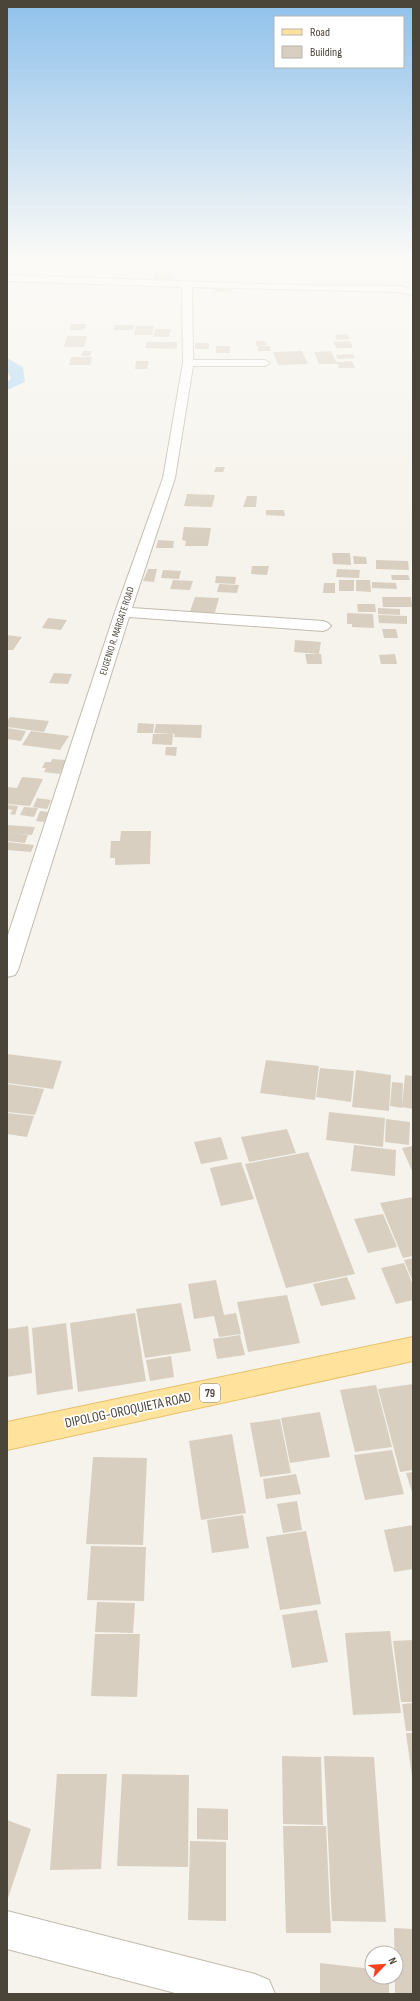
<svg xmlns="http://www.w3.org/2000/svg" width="420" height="2001" font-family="'Sofia Sans Condensed',sans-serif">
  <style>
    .water { fill: #a9d4f2 }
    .building { fill: #d8cfc1 }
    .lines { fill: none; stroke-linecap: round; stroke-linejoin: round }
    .minor-casing { stroke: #c2bbae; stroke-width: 2 }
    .major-casing { stroke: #e6c16a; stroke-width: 2 }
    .minor { fill: #fff; fill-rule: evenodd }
    .major { fill: #ffe39c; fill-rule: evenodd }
    .labels { text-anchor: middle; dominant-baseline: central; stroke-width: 3.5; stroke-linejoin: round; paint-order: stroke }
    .far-street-label { font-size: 10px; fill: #4b4439; stroke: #fff }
    .shield { fill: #fff; stroke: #817c74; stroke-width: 1 }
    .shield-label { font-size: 11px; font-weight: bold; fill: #4b4439 }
    .near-street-label { font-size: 14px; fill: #4b4439; stroke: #fff }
  </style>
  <rect width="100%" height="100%" fill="#f6f3ec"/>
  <path class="water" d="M7 358 23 367 25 382 7 390V383L11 378 7 370Z"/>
  <path class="building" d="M155 274 175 275 173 280 153 279Z
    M202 286H224V289H231V292H214V290L220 289H202Z
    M71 324H86L84 330H69Z
    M115 325H134L133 330H114Z
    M136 326H154L152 335H134Z
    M155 329H171L169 337H153Z
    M347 334 350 339 337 340 335 335Z
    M67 336H87L84 347H64Z
    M256 341H266L267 345 256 346Z
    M350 341 353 348H337L333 342Z
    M147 342H177V349L145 348Z
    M195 343H209V349H195Z
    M216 346H230V353H216Z
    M258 346H270L271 351H258Z
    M83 351H92L90 356H81Z
    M302 351 308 364 278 365 273 352Z
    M331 351 336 362 352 361 355 368H339L338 364H319L314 352Z
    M353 354 355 358 338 359 336 355Z
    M71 357H92L90 365H69Z
    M136 361H149L147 369H135Z
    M216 467H225L223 472H214Z
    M187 494 215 495 212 507 184 506Z
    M247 496H257L256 507H243Z
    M266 510H284L285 516 266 515Z
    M184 527 211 528 208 546H185L186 541 182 540Z
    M158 540 174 541 173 548H156Z
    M332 553H350L351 565 333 564Z
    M353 556 366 557 367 564H354Z
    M376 560 408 561 409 570 376 569Z
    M252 566H269L267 575 251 574Z
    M148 569H157L154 582 143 581Z
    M337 569 360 570 359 578 336 577Z
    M163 570 181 571 179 579 161 578Z
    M391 575H408L410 580H392Z
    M216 576 236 577 235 584 215 583Z
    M173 580 193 581 190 590 170 589Z
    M339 580H354V591H339Z
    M356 580H370L371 592 356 591Z
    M372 582 396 583 397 589 372 588Z
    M324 583H335V593H323Z
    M219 584 239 585 237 593 217 592Z
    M195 597 219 598 214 616 189 614Z
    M382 597H411L412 607H383Z
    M357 604H375L376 612H358Z
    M378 608 400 609V615L378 614Z
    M347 613 373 614 374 628 352 627V624H347Z
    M378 615 407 616V624L379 623Z
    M48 618 67 620 61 630 42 628Z
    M382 629H396L398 638H384Z
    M7 635 22 637 13 650H7Z
    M295 640 321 642 319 654 294 652Z
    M305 654H321L322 664H307Z
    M395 654 397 664H381L379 655Z
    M54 673 72 674 68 684 49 683Z
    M10 717 49 721 44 732 7 727V721Z
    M138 723 154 724 153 733H137Z
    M156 724 202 725 201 738 174 737 175 734 154 733Z
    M7 728 26 731 21 741 7 739Z
    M31 731 69 736 60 750 22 745Z
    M153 734H173L172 745 152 744Z
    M166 747H177L176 756 165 755Z
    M52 759 66 760 60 774 44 772 46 768H42L45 762H51Z
    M22 777 43 779 30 806 7 804V787L17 788Z
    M37 798 51 800 47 809 33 807Z
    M8 805 18 806 15 815 10 814 13 810 7 809Z
    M24 807 38 808 34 817 20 815Z
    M40 811 48 812 44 822 36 821Z
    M7 825 35 827 32 835 7 833Z
    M121 831H151L150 864 115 865V858H110L111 841H120Z
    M7 833 28 835 25 843 7 841Z
    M7 842 34 845 31 852 7 850Z
    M7 1054 62 1061 53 1089 7 1083Z
    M266 1060 319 1066 315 1100 260 1093Z
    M320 1068 354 1071 351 1102 316 1097Z
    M356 1070 391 1075 389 1111 352 1107Z
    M405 1075 413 1076V1109L402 1107Z
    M392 1082 403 1083 402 1108 390 1106Z
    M7 1084 44 1089 35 1115 7 1112Z
    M329 1112 385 1118 383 1147 326 1140Z
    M7 1113 34 1116 27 1137 7 1134Z
    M386 1119 410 1122 409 1145 385 1142Z
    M287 1129 296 1153 249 1162 241 1137Z
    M221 1137 228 1159 201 1164 194 1142Z
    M354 1145 396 1150 395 1176 351 1171Z
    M413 1146V1173L402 1148Z
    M308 1152 355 1274 286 1288 245 1164Z
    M241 1162 254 1199 221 1206 210 1168Z
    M413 1197V1256L403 1258 380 1203Z
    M383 1214 397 1247 368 1253 354 1219Z
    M413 1258V1282L404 1260Z
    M404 1263 413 1285V1300L396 1304 381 1268Z
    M347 1277 356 1299 321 1306 313 1284Z
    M216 1280 224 1315 236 1313 241 1334 219 1337 214 1316 194 1319 188 1284Z
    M287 1295 300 1343 248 1352 237 1302Z
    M181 1303 191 1351 145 1358 136 1309Z
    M135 1313 146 1381 78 1392 70 1323Z
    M66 1323 73 1389 37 1395 32 1328Z
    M28 1326 32 1373 7 1377V1329Z
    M240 1335 245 1355 217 1359 213 1339Z
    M171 1356 174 1377 150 1381 146 1360Z
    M413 1384V1470L400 1472 378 1389Z
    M376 1385 392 1447 355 1452 340 1390Z
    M320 1412 330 1457 290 1463 281 1418Z
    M280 1419 291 1473 260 1477 250 1423Z
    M232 1434 246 1513 201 1520 189 1441Z
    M392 1450 404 1494 365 1500 354 1455Z
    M93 1457 147 1458 143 1545 86 1544Z
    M413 1472V1495L406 1473Z
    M296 1474 301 1494 266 1499 263 1479Z
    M297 1501 302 1530 283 1533 277 1504Z
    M243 1515 249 1548 212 1553 207 1520Z
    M413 1525V1569L394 1572 384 1530Z
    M306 1531 321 1604 280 1610 266 1537Z
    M91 1546 146 1547 144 1601 87 1600Z
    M97 1602 135 1603 133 1633 95 1632Z
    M317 1610 328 1662 292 1668 282 1615Z
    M390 1631 401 1713 353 1715 345 1633Z
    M95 1634H140L137 1697 91 1696Z
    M413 1640V1702H401L393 1641Z
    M413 1703V1731H406L402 1704Z
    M406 1733H413V1776L412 1777Z
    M282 1756 321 1757 323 1825 283 1824Z
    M324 1756 374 1757 386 1922 332 1921Z
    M57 1774H107L101 1869 50 1870Z
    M122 1774 189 1775 188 1867 117 1866Z
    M197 1808 228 1809V1840L197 1839Z
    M7 1820 31 1829 7 1901Z
    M283 1826H326L331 1933H286Z
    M190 1841 226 1842V1921L188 1920Z
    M394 1928 413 1929V1994H395Z
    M320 1963 372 1969V1977H389V1994H320Z"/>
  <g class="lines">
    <g class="minor-casing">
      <path id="minor" d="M7 275 293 285 399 286 413 289V295L399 292 192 287 193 360H265L270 363 265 366H193L175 478 132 608 323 621 328 623 331 626 328 629 323 631 129 617 18 970 15 975 7 977V938L115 612 163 478 183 363 182 287 7 281Z
        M7 1911 255 1974 269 1980 275 1994H179L7 1949Z"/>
    </g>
    <g class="major-casing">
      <path id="major" d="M413 1337V1361L7 1450V1422Z"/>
    </g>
    <use href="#minor" class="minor"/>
    <use href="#major" class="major"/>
  </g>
  <linearGradient id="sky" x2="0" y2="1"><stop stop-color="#8fc1ec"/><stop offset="0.48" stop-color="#fbfaf6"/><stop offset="1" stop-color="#fbfaf6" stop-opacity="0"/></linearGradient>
  <rect width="420" height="538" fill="url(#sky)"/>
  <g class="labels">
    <g class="far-street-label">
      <text transform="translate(117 631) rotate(-72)">EUGENIO R. MARGATE ROAD</text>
    </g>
    <rect class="shield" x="200" y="1384" width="20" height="18" rx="3"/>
    <g class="shield-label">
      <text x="210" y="1393">79</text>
    </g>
    <g class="near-street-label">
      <text transform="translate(128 1410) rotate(-12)">DIPOLOG-OROQUIETA ROAD</text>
    </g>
  </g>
  <rect width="420" height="2001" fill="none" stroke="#4b4439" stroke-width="16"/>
  <rect x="274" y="16" width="130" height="52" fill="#ffffff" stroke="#b7b4b0"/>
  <rect x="282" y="29" width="20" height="6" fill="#ffe39c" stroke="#b7b4b0"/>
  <text x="310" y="36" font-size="12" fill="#4b4439">Road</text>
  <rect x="282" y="46" width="20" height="12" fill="#d8cfc1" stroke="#b7b4b0"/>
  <text x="310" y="56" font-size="12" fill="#4b4439">Building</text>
  <g transform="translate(384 1965) rotate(65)"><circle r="19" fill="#ffffff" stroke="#b7b4b0"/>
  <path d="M0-3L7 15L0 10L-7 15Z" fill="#fc3f1d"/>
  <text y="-6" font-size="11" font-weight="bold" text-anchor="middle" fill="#4b4439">N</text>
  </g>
</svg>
